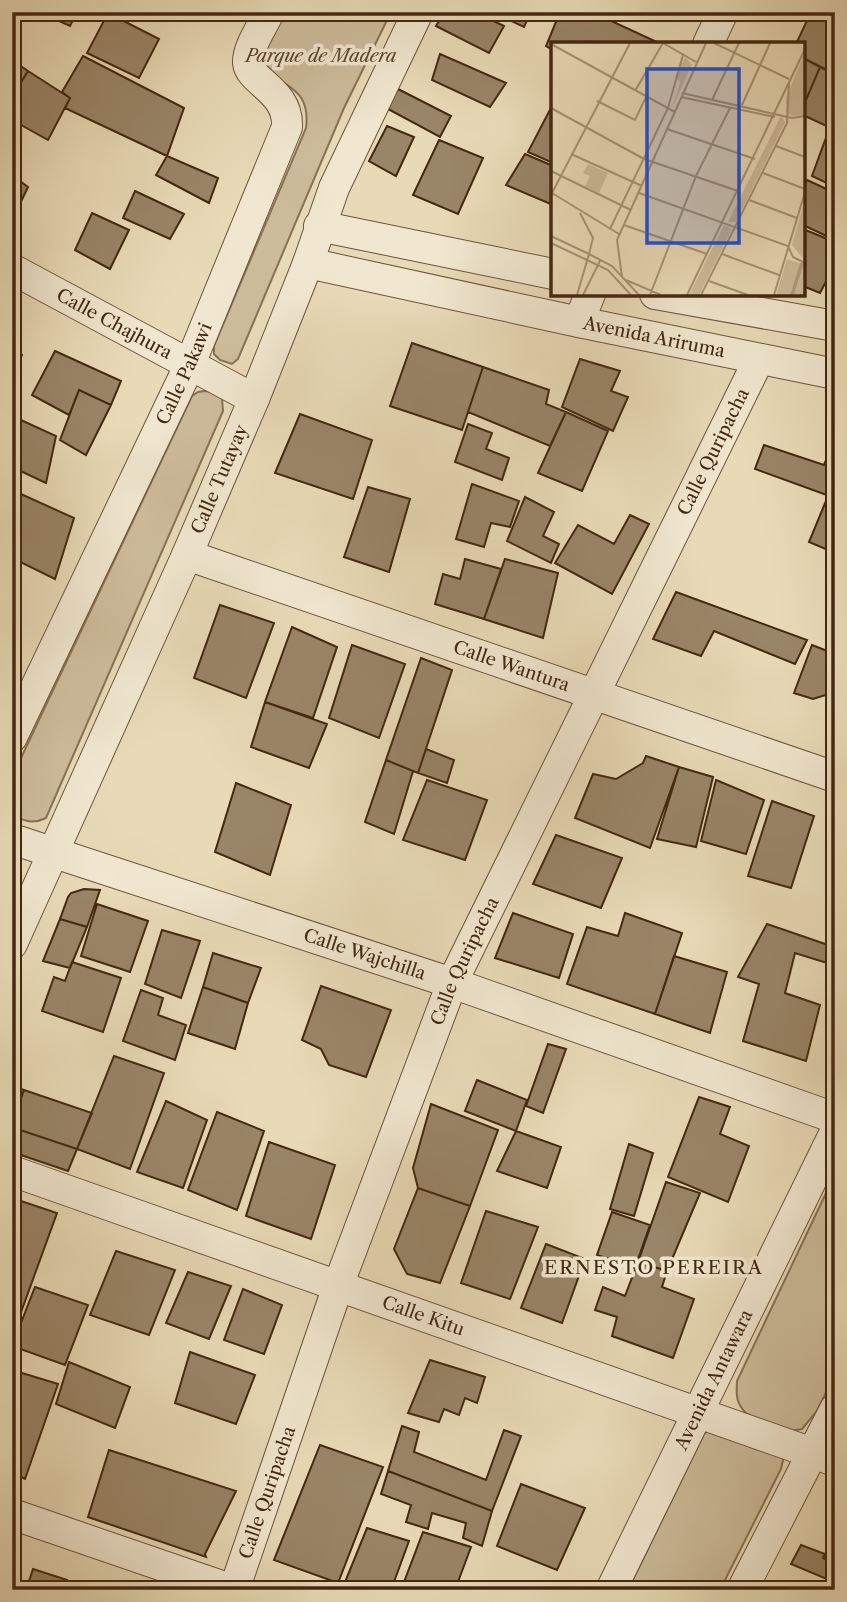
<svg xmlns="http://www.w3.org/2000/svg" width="847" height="1602" font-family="'Libre Caslon Text',serif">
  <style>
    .green { fill: #cdbc9b; stroke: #887256; stroke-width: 2 }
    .building { fill: #998567; stroke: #432810; stroke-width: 2 }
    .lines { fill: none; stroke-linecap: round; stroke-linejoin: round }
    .street-casing { stroke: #6c543a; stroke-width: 32 }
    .street { stroke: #f1e7d0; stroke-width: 30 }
    .labels { text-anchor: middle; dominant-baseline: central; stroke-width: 7; stroke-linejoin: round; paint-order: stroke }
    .park-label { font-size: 18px; font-style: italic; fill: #5f462c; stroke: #f1e7d0 }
    .street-label { font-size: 18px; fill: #432810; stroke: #f1e7d0 }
    .neighbourhood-label { font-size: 19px; letter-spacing: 2px; fill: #432810; stroke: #f1e7d0 }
    .inset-river { fill: none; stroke: #b19d7e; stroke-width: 3.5 }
    .inset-road { fill: none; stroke: #a79374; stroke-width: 2 }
    .view { fill: #1d4ed8; fill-opacity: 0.15; stroke: #1d4ed8; stroke-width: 3.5 }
    .inset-edge { fill: none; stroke: #432810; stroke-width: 3.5 }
  </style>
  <rect width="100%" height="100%" fill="#e9dab7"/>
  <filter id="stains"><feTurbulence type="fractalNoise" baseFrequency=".00286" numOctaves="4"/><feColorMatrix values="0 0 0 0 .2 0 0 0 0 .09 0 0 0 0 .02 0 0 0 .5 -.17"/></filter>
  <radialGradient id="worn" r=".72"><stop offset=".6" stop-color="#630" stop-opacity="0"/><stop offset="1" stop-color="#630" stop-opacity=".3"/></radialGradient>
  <path class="green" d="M282 12H391L344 108 238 359 232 364 220 360 214 354V346L306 128C312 79 271 91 263 55Z
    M204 391 213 392 222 398 223 411 46 818C34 824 24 822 12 814V777L192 396 198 392Z
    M835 1174V1374L817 1411 802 1429 790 1431 747 1414C736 1404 736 1395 737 1381Z
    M708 1430 784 1456 781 1469 720 1590H628L704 1434Z"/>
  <path class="building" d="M39 12H77L70 26Z
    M444 12H475L504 26 489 53 436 26Z
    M492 12H531L524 27Z
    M560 12H592L661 44H553V50L546 46Z
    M811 12H826L835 16V64L831 72 803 58V44H796Z
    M108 13 159 39 139 78 87 53Z
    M440 54 506 83 490 107 432 80Z
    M83 56 184 108 167 156 65 108 70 98 62 92Z
    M803 58 820 67 803 107Z
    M12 60 28 71 12 97Z
    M820 67 835 74V130L803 115V107Z
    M28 71 70 98 48 140 12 120V97Z
    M396 88 451 116 440 137 388 109Z
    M553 104V163L528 152Z
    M387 126 414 137 396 176 369 161Z
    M827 135 835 139V187L812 176Z
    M439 140 483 158 458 214 413 195Z
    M525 154 553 166V205L506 185Z
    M167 156 218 178 209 203 156 175Z
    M12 175 28 187 12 220Z
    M807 180 835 193V240L803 225V188Z
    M135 191 184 214 170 239 123 218Z
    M92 213 129 230 110 269 75 250Z
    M803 229 835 242V269L833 268 820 293 803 286Z
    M412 343 483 367 462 430 390 406Z
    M12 349 22 355 12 377Z
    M55 351 121 381 111 405 79 390 69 415 32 395Z
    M580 359 620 371 611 391 628 397 613 431 562 407Z
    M483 367 549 390 546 404 566 412 550 446 468 412Z
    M79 390 111 405 86 455 60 440Z
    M566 412 608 431 582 491 538 473Z
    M300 414 372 440 353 499 275 473Z
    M12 416 56 436 46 483 12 467Z
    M468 424 492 433 486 449 509 458 502 480 455 462Z
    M835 439V498L755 469 764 445 824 465Z
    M472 484 519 501 510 527 491 523 484 547 456 539Z
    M368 487 410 499 389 572 344 557Z
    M12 490 74 518 55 579 12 558Z
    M828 496 835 498V553L809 542Z
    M525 497 554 512 543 536 559 544 551 563 507 541Z
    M630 515 649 524 612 594 555 563 578 525 614 544Z
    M465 559 501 569 484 619 435 604 443 574 460 579Z
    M505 559 558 573 543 638 484 619Z
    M676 592 807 640 795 664 714 631 701 656 653 639Z
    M220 605 274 623 246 698 194 678Z
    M292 627 337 647 313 718 265 702Z
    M352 645 405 664 379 738 329 718Z
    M812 645 835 654V692L813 699 794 693Z
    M421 658 452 670 418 773 386 760Z
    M265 702 327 724 309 768 251 747Z
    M426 749 454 760 447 783 418 773Z
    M646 756 679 767 650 848 575 818 593 774 616 779 643 763Z
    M386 760 413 771 394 834 365 822Z
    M679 767 713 777 696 847 657 839Z
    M427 780 487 800 465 860 403 840Z
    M716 780 764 800 746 854 701 841Z
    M236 783 291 805 270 875 215 852Z
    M772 801 814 816 791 888 748 876Z
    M556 835 622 858 601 908 533 884Z
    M84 889 100 890 87 927 60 919 68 897 71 893Z
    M97 904 148 921 130 972 81 956Z
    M513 913 573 934 559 978 495 958Z
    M625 913 682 933 655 1014 567 984 587 927 618 936Z
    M60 919 87 927 70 968 43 961Z
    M767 924 831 946 827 963 795 953 785 993 820 1005 806 1061 743 1041 759 984 738 977Z
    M162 930 200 941 181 998 145 984Z
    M213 953 261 968 248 1003 203 987Z
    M674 956 727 972 710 1033 655 1014Z
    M72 962 121 978 103 1032 42 1011 54 977 65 981Z
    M321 986 391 1010 366 1077 329 1065 321 1049 302 1040Z
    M203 987 248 1003 235 1049 188 1033Z
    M141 990 163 998 158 1015 186 1025 175 1060 123 1041Z
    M548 1044 566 1049 543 1113 526 1106Z
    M114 1056 164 1073 130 1169 77 1149Z
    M477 1080 527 1100 516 1131 465 1111Z
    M12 1085 24 1090 14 1117 20 1130 77 1149 68 1171 12 1152Z
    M24 1090 92 1113 77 1149 20 1130 14 1117Z
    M699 1097 730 1107 720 1134 749 1146 728 1202 668 1177Z
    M166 1101 207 1120 183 1188 137 1172Z
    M431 1104 498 1130 470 1206 418 1188 413 1168Z
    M217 1112 264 1131 237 1210 188 1190Z
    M516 1131 561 1147 547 1188 497 1171Z
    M269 1142 335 1165 311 1239 246 1216Z
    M629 1144 653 1153 634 1216 610 1209Z
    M666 1182 700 1193 667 1271 638 1262Z
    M418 1188 470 1206 440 1283 407 1274 394 1249Z
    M12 1198 57 1213 16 1326 12 1324Z
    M486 1211 538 1227 510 1299 461 1283Z
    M612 1212 650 1225 635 1268 597 1255Z
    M546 1244 585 1259 562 1323 521 1308Z
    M116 1251 175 1270 149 1335 90 1315Z
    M638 1262 667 1271 662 1287 694 1299 673 1358 612 1336 617 1317 595 1310 603 1287 625 1296Z
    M188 1272 231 1286 209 1339 166 1323Z
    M35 1287 88 1305 65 1365 12 1346Z
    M243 1289 282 1305 264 1354 224 1340Z
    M190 1352 255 1375 236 1424 175 1403Z
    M430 1360 485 1377 477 1403 465 1398 459 1415 444 1409 439 1422 408 1413Z
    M69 1362 130 1387 115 1428 56 1404Z
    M12 1370 58 1384 25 1479 12 1473Z
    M402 1426 419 1432 414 1452 486 1480 504 1430 521 1436 492 1511 388 1471Z
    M320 1445 383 1467 338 1583 274 1560Z
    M109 1450 236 1491 205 1554 206 1557 88 1517Z
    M388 1471 492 1511 482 1546 463 1538 466 1523 432 1513 428 1529 406 1522 411 1505 381 1494Z
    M521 1484 585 1508 557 1570 497 1546Z
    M367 1528 409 1541 391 1590H350L343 1587Z
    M423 1532 471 1547 455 1590H401Z
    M835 1537V1563L823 1558Z
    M801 1545 825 1554 823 1558 835 1563 829 1580 791 1564Z
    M33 1569 67 1580 64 1590H26Z"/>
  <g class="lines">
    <g class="street-casing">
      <g id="street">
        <path d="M708 44 723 12"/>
        <path d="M319 226 553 274"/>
        <path id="s1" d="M308 263 579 322 835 374"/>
        <path id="s2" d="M12 269 254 399"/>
        <path d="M655 294 835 326"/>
        <path d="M579 322 590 294"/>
        <path id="s3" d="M187 555 835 777"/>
        <path id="s4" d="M12 737 190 364 287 127C289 91 250 82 248 63 247 48 263 26 269 12"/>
        <path id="s5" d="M12 839 452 983 835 1118"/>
        <path id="s6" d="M12 944 187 555 254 399 308 263 334 188 418 12"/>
        <path id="s7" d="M12 1171 835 1461"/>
        <path d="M12 1514 233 1590"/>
        <path id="s8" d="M234 1590 338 1286 452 983 759 359"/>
        <path id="s9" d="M611 1590 835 1132"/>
        <path d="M742 1590 835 1409"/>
      </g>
    </g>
    <use href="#street" class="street"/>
  </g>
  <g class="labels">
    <g class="park-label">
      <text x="321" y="56">Parque de Madera</text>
    </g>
    <g class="street-label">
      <text stroke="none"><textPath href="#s2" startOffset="116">Calle Chajhura</textPath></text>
      <text stroke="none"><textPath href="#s1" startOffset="354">Avenida Ariruma</textPath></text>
      <text stroke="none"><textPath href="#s4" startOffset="402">Calle Pakawi</textPath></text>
      <text stroke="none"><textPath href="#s8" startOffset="1237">Calle Quripacha</textPath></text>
      <text stroke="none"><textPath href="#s6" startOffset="509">Calle Tutayay</textPath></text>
      <text stroke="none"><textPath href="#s3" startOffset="343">Calle Wantura</textPath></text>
      <text stroke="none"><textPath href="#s5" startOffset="371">Calle Wajchilla</textPath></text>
      <text stroke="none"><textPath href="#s8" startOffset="670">Calle Quripacha</textPath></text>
      <text stroke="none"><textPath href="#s7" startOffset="436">Calle Kitu</textPath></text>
      <text stroke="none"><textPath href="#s9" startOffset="234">Avenida Antawara</textPath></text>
      <text stroke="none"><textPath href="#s8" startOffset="103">Calle Quripacha</textPath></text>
    </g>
    <g class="neighbourhood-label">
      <text x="654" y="1267">ERNESTO PEREIRA</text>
    </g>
  </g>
  <g transform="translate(551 42)">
    <rect width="254" height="254" fill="#e9dab7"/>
    <path d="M254 10V73L242 74 235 70V56ZM134 15 141 23 121 66 129 41 125 34ZM230 74 234 80 185 180H177ZM37 122 57 131 48 151 34 144 39 134 32 131ZM254 157V219L241 203ZM173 183 181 187 148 253H138ZM236 217 254 223V253H225Z" fill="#cdbc9b"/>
    <path class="inset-river" d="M241 253 251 221"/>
    <path class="inset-road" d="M112 1 145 20M163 1 238 37M0 2 124 70M84 49 112 1M131 51 241 76 254 74M130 55 224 75M161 58 188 1M46 59 84 78 95 55M191 63 219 1M0 66 93 117 187 149M116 87 204 117M225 104 254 115M20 112 91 144M0 129 80 168M212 131 254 147M1 151 68 192M88 151 237 204 242 215 254 221M0 153 79 1M198 158 246 176M29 171 42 196 38 212M73 183 156 212M59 187 117 66 132 13M0 194 38 212M0 201 36 218M171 212 228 233M36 218 57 228 80 253M71 235 66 198 155 1M75 238 110 253M158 239 197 253M26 253 38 212 61 224 88 253M32 253 49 219M99 253 145 134 179 66M136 253 254 7M150 253 236 81 238 41M223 253 254 150"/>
    <path class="view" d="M96 27H188V201H96Z"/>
    <rect width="254" height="254" class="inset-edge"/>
  </g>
  <rect width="847" height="1602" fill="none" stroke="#e9dab7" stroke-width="42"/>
  <rect x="14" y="14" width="819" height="1574" fill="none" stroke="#432810" stroke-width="3.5"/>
  <rect x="21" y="21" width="805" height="1560" fill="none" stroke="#432810" stroke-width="2"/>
  <rect width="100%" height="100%" filter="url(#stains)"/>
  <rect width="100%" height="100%" fill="url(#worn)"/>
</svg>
